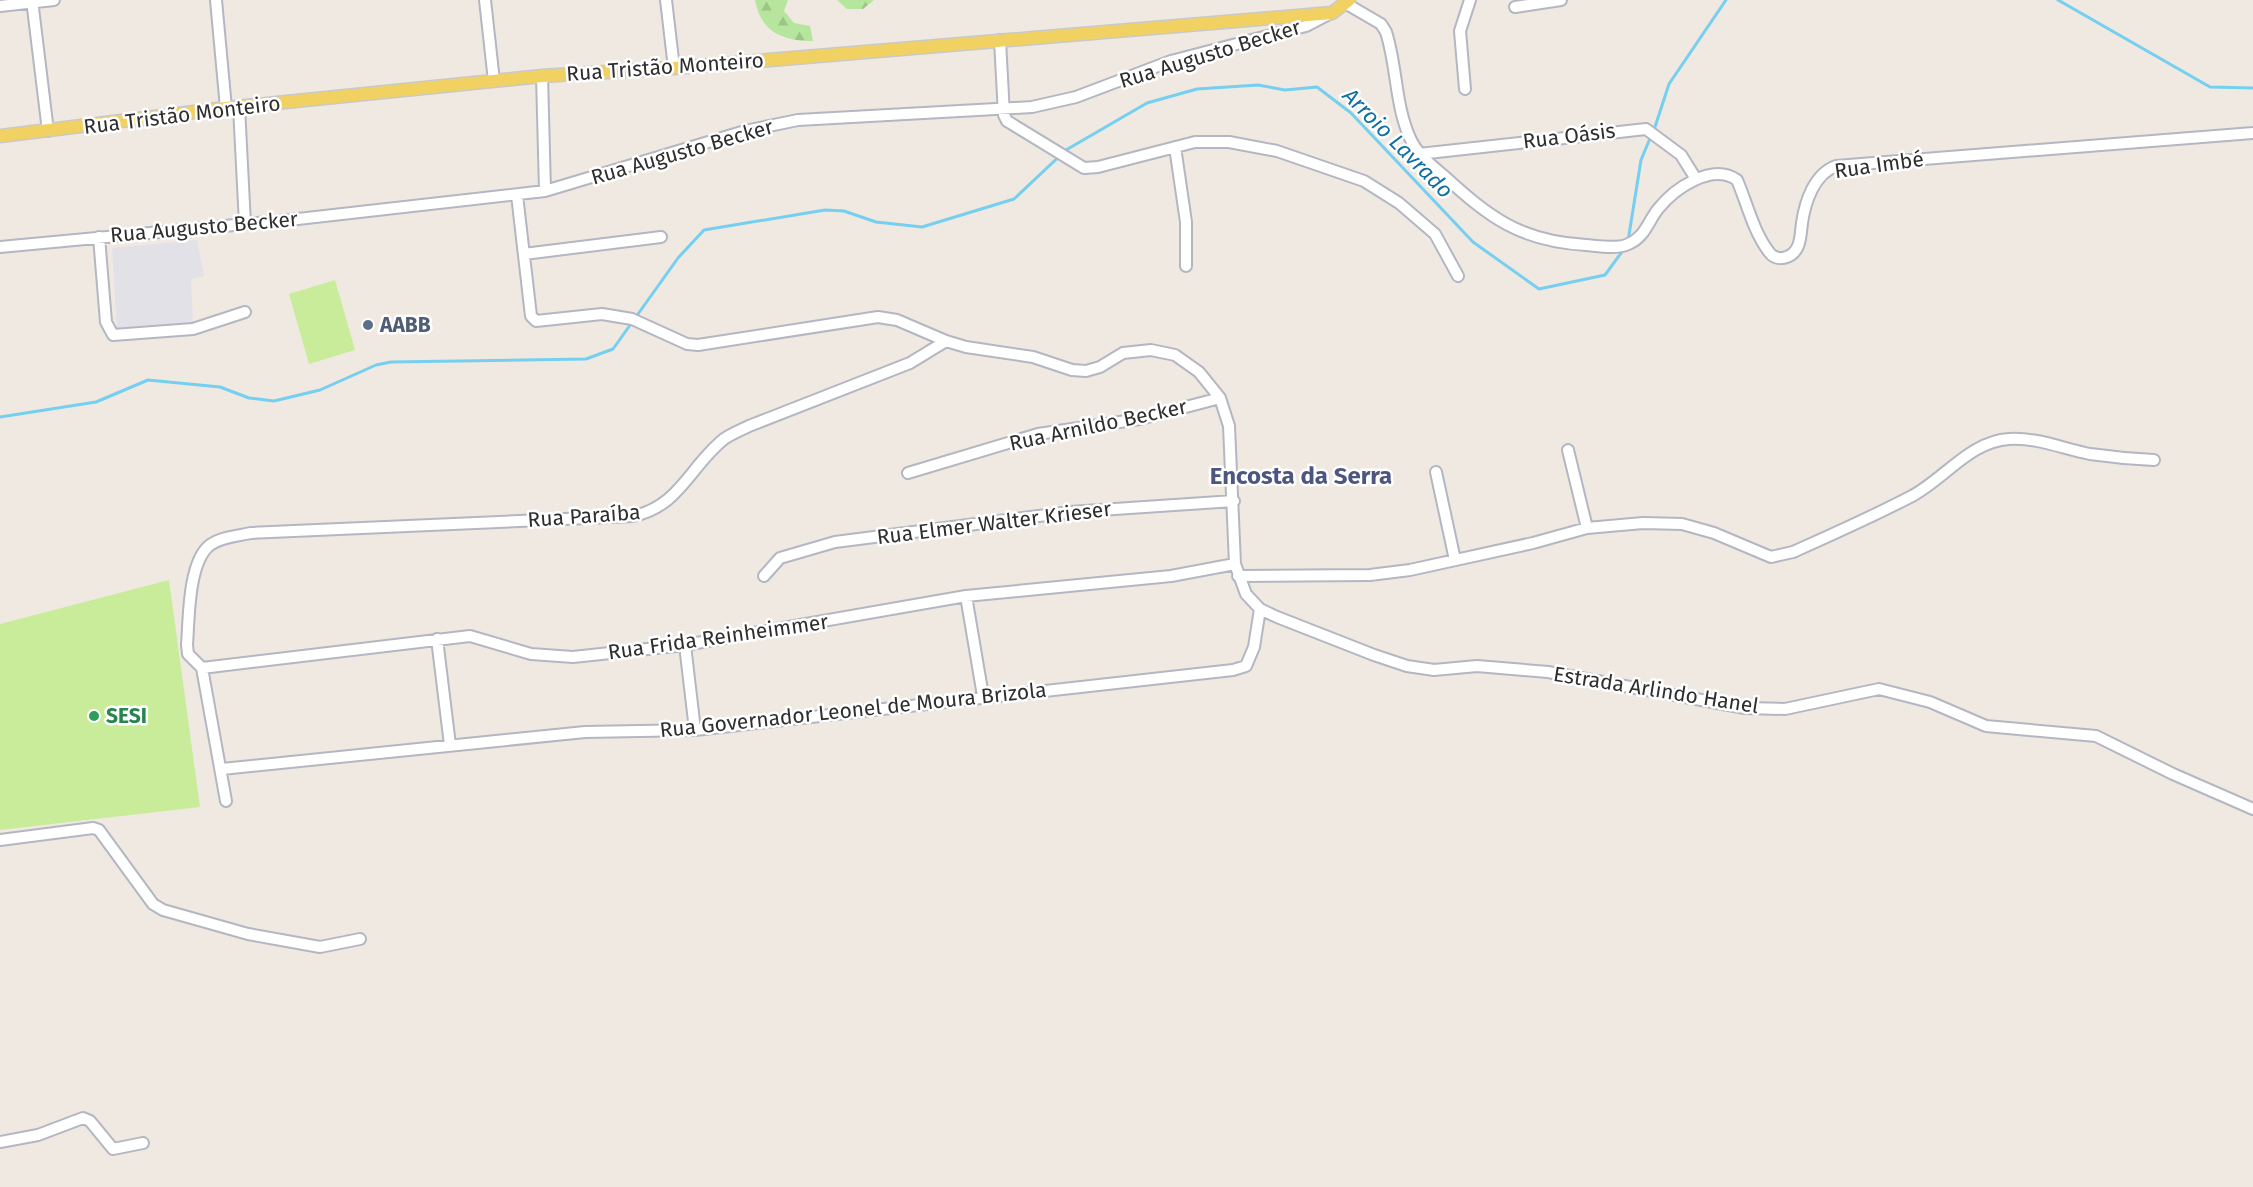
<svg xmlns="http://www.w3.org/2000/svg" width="2253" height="1187" font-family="'Fira Sans',sans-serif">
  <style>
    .industrial { fill: #e3e1e8 }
    .forest { fill: url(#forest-firs) }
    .pitch { fill: #c9ec9a }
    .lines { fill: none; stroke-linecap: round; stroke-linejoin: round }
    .stream { stroke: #75cff0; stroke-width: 3 }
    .minor-casing { stroke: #b4b7c1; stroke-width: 14 }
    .major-casing { stroke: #c9c9c9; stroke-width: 15 }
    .minor { stroke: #fff; stroke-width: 10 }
    .major { stroke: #f2d163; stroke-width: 12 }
    .service-dot { fill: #5c6f8a; stroke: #fff; stroke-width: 2 }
    .leisure-dot { fill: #2e9e5b; stroke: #fff; stroke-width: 2 }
    .labels { text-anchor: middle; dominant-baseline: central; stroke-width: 5; stroke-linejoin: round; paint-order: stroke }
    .street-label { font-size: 21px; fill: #2e2e2e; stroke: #fff }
    .service-label { font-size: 21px; font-weight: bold; fill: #4e5e75; stroke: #fff; text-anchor: start }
    .leisure-label { font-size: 21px; font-weight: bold; fill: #27864d; stroke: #fff; text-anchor: start }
    .water-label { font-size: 22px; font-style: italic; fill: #0d6fa3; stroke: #fff }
    .quarter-label { font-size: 24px; font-weight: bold; fill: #4d5680; stroke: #fff }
  </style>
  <defs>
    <pattern id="forest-firs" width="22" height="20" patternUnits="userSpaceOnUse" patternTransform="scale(1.5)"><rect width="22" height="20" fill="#b6e59e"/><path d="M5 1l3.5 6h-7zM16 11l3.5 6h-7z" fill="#9dc588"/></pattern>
  </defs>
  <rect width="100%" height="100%" fill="#efe9e1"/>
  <path class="industrial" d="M197 240 204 276 191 279 193 323 117 328 112 248Z"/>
  <path class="forest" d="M755 0H788L784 11 794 23 810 26 813 41C782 41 761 32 755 0Z
    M837 0H874L863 9H847Z"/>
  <path class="pitch" d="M335 280 355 350 309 364 289 294Z
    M169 580 200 807 0 830V624Z"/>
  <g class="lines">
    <path class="stream" d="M2058 0 2210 87 2253 88
      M1654 130 1669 84 1726 0
      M1628 241 1641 160 1651 136
      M0 417 96 402 148 380 220 387 249 398 274 401 320 390 376 365 391 362 586 359 613 349 678 258 704 230 825 210 844 211 876 222 922 227 1014 199 1066 150 1147 103 1197 89 1258 85 1285 90 1317 87 1351 113 1473 242 1539 289 1605 275 1624 249"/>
    <g class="minor-casing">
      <path id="minor" d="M32 0 48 131
        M216 0 226 108
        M485 0 494 81
        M666 0 674 68
        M1345 3 1381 24 1386 32C1397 66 1395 105 1410 138 1417 154 1430 164 1443 175 1490 218 1520 241 1586 245 1598 246 1615 249 1626 245 1645 238 1647 223 1658 209 1674 189 1712 162 1737 180 1747 203 1753 231 1769 252 1777 263 1793 258 1798 246 1801 239 1801 230 1802 223 1805 202 1814 174 1836 166L2253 133
        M0 6 54 0
        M1515 7 1561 0
        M1000 40 1004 115 1007 121 1084 168 1098 167 1195 142H1229L1277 151 1364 181 1399 203 1435 234 1458 276
        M542 76 545 191
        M1465 89 1460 31 1470 0
        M239 107 245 224
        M1175 147 1186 222V266
        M1419 154 1646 129 1681 155 1696 179
        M517 195 531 316 536 321 602 314 632 319 687 344 698 345 878 317 897 320 946 341 966 347 1033 357 1072 370 1086 371 1100 367 1123 353 1151 350 1175 355 1199 372 1220 398 1229 426 1235 564 1246 594 1260 609 1277 617 1374 655 1407 666 1434 670 1477 666 1548 672 1745 708 1785 709 1879 689 1930 702 1986 726 2096 736 2173 774 2253 809
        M99 237 106 322 113 335 193 329 245 312
        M0 247 289 220 545 191 745 131 798 120 1032 107 1076 97 1171 61 1306 26 1329 14
        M524 254 661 237
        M1568 450 1587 528
        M1436 472 1455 560
        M908 473 1038 434 1140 419 1220 398
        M764 576 780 558 835 542 1070 512 1234 501
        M1238 576 1370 575 1410 570 1533 543 1587 528 1643 523 1682 524 1714 533 1771 557 1793 552C1833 534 1874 516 1912 496 1945 478 1971 441 2009 439 2036 437 2064 449 2090 454 2111 457 2132 459 2154 460
        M966 596 983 696
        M437 639 450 745
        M685 645 695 730
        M202 668 470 636 531 654 573 657 685 645 966 596 1171 576 1235 564
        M222 769 585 732 695 730 1233 670 1246 666 1254 647 1260 609
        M226 801 202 668 188 654 187 645C189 619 188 562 210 545 221 537 237 536 251 533L633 516C679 507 690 466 724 439 731 434 741 430 749 426L910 363 946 341
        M0 840 93 828 99 830 153 904 163 910 248 934 320 947 360 939
        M0 1142 38 1135 83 1118 90 1121 113 1149 143 1143"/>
    </g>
    <g class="major-casing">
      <path id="major" d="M0 136 226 108 542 76 674 68 1332 13 1349 0"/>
    </g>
    <use href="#minor" class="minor"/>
    <use href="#major" class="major"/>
  </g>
  <circle class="service-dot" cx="368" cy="325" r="6"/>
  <circle class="leisure-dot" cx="94" cy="716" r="6"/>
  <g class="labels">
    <g class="street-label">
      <text transform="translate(1210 54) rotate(-17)">Rua Augusto Becker</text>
      <text transform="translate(665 67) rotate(-4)">Rua Tristão Monteiro</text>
      <text transform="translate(182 115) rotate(-7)">Rua Tristão Monteiro</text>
      <text transform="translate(1569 136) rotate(-7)">Rua Oásis</text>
      <text transform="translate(682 152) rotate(-16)">Rua Augusto Becker</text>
      <text transform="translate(1879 165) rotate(-8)">Rua Imbé</text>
      <text transform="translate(204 227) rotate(-5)">Rua Augusto Becker</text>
      <text transform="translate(1098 425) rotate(-12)">Rua Arnildo Becker</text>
      <text transform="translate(584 516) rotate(-4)">Rua Paraíba</text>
      <text transform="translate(994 523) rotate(-7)">Rua Elmer Walter Krieser</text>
      <text transform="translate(718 637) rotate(-8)">Rua Frida Reinheimmer</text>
      <text transform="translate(1656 690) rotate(9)">Estrada Arlindo Hanel</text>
      <text transform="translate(853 710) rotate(-6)">Rua Governador Leonel de Moura Brizola</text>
    </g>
    <g class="service-label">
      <text x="380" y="325">AABB</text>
    </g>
    <g class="leisure-label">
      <text x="106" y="716">SESI</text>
    </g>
    <g class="water-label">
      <text transform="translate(1398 143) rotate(45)">Arroio Lavrado</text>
    </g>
    <g class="quarter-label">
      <text x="1301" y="476">Encosta da Serra</text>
    </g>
  </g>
</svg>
